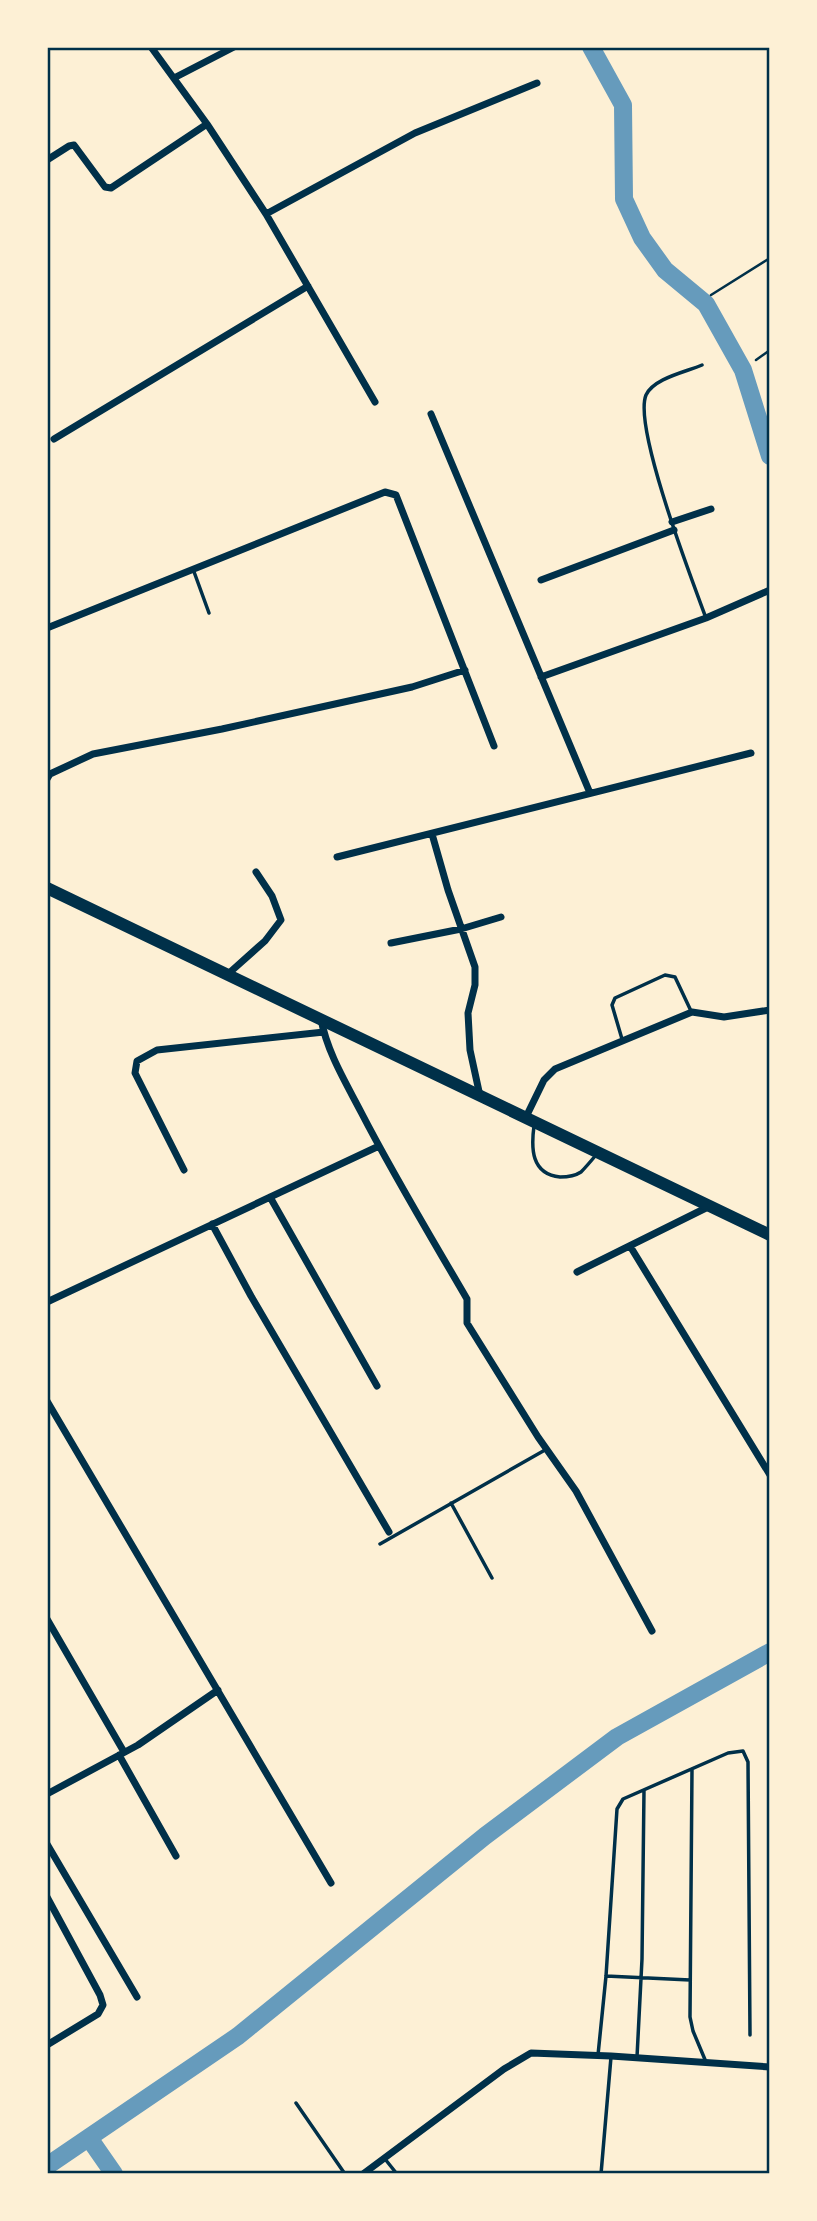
<svg xmlns="http://www.w3.org/2000/svg" width="817" height="2221" font-family="Rubik,sans-serif">
  <style>
    .lines { fill: none; stroke-linecap: round; stroke-linejoin: round }
    .canal { stroke: #669bbc; stroke-width: 18 }
    .path { stroke: #003049; stroke-width: 2.5 }
    .service { stroke: #003049; stroke-width: 3.5 }
    .minor { stroke: #003049; stroke-width: 7 }
    .primary { stroke: #003049; stroke-width: 12 }
    .neatline { fill: none; stroke: #003049; stroke-width: 2.5 }
  </style>
  <rect width="100%" height="100%" fill="#fdf0d5"/>
  <g class="lines">
    <path class="canal" d="M591 47 623 105 624 199 642 238 665 270 706 304 743 370 770 456
      M89 2138 114 2174
      M47 2166 238 2036 485 1836 617 1737 770 1652"/>
    <path class="path" d="M711 295 770 258
      M756 360 770 350"/>
    <path class="service" d="M702 365C686 372 654 378 646 395 633 427 692 580 706 618
      M193 569 209 613
      M622 1039 612 1005 615 998 665 975 675 977 691 1011
      M534 1126C531 1148 531 1174 560 1177 566 1177 575 1176 581 1172 586 1167 591 1161 596 1155
      M451 1503 492 1578
      M380 1544 545 1450
      M692 1769 690 2017 693 2031 706 2062
      M606 1976 690 1980
      M598 2055 606 1976 617 1809 623 1799 728 1753 743 1751 748 1762 750 2035
      M637 2057 642 1959 644 1790
      M296 2103 345 2174
      M385 2159 397 2174
      M601 2174 611 2057"/>
    <path class="minor" d="M151 47 207 124 266 214 375 402
      M174 78 234 47
      M47 160 69 146 74 145 105 187 111 188 207 124
      M266 214 415 133 537 83
      M431 414 590 793
      M54 439 308 286
      M672 522 711 509
      M541 580 674 530
      M47 628 385 492 396 495 494 746
      M541 677 706 618 770 590
      M47 779 50 774 93 754 222 729 412 687 465 670
      M432 834 448 890 475 967V985L468 1013 470 1050 480 1096
      M337 857 751 753
      M391 943 461 929 501 917
      M228 974 265 941 281 920 272 896 256 872
      M321 1019C327 1052 346 1083 361 1112 394 1176 431 1237 467 1299V1323L538 1437 576 1491 652 1631
      M526 1117 544 1080 555 1069 692 1012 724 1017 770 1010
      M184 1170 135 1073 137 1061 157 1050 324 1032
      M270 1197 377 1386
      M212 1224 251 1296 389 1532
      M630 1246 770 1475
      M577 1272 710 1206
      M47 1302 379 1146
      M47 1401 331 1883
      M47 1619 124 1752
      M119 1755 176 1856
      M47 1794 138 1745 218 1690
      M47 1844 137 1997
      M47 1897 100 1995 103 2005 98 2014 47 2045
      M363 2174 504 2069 531 2053 611 2056 770 2067"/>
    <path class="primary" d="M47 888 770 1235"/>
  </g>
  <rect width="817" height="2221" fill="none" stroke="#fdf0d5" stroke-width="98"/>
  <rect x="49" y="49" width="719" height="2123" class="neatline"/>
</svg>
